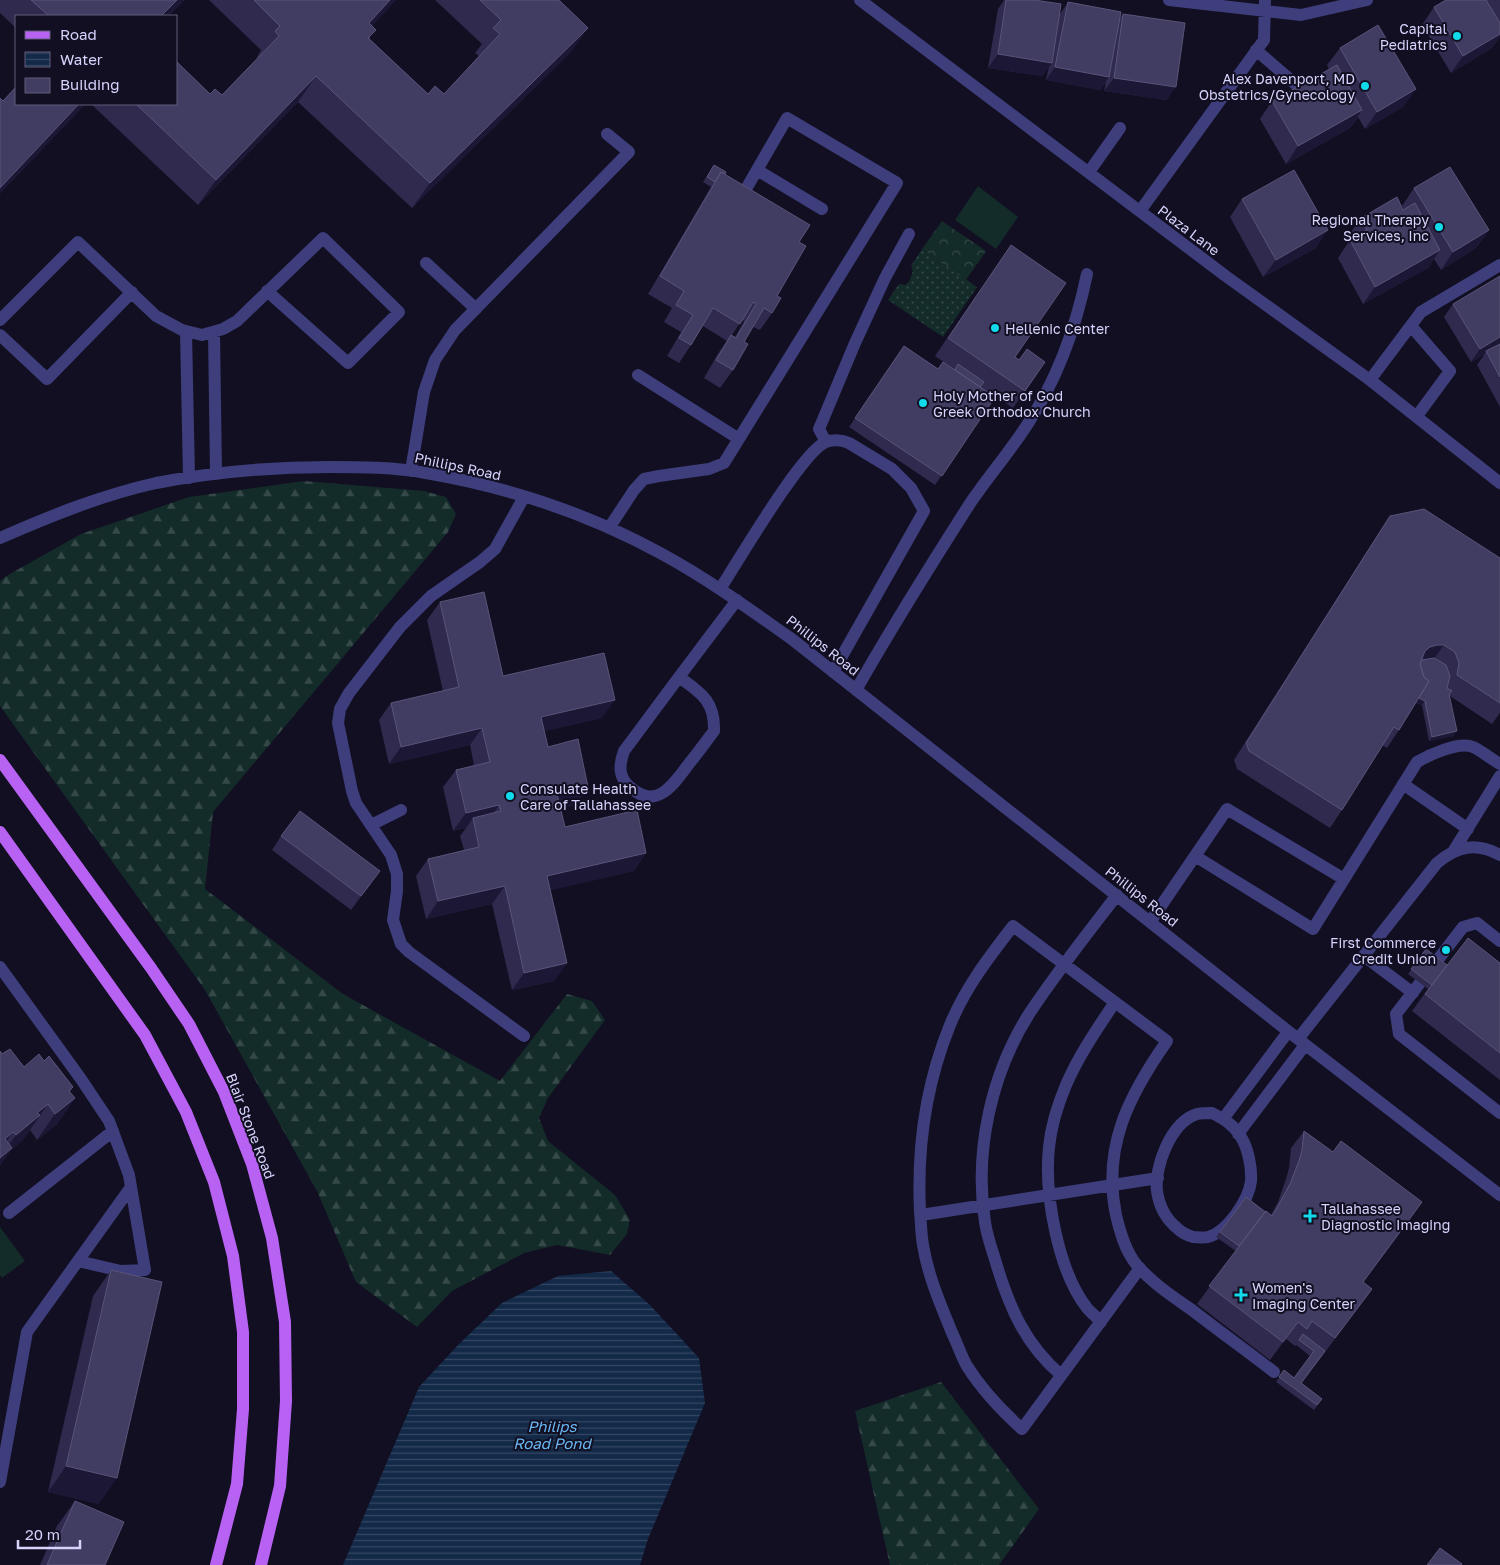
<svg xmlns="http://www.w3.org/2000/svg" width="1500" height="1565" font-family="'Golos Text',sans-serif">
  <style>
    .grass { fill: url(#grass-dots) }
    .forest { fill: url(#forest-firs) }
    .park { fill: url(#park-crowns) }
    .pitch { fill: #132b29 }
    .water { fill: url(#water-rules) }
    .lines { fill: none; stroke-linecap: round; stroke-linejoin: round }
    .minor { stroke: #3e3e7d; stroke-width: 12 }
    .major { stroke: #b862f3; stroke-width: 12 }
    .wall { fill: #302a4e; fill-rule: evenodd }
    .shaded-wall { fill: #1c1735 }
    .building { fill: #413c61; stroke: #595479 }
    .poi-dot { fill: #11dbea; stroke: #120f22; stroke-width: 2 }
    .labels { text-anchor: middle; dominant-baseline: central; stroke-width: 4; stroke-linejoin: round; paint-order: stroke }
    .poi-label { font-size: 14px; fill: #d6d3fc; stroke: #120f22; text-anchor: start }
    .street-label { font-size: 14px; fill: #d6d3fc; stroke: #120f22 }
    .water-label { font-size: 15px; font-style: italic; fill: #69b8f4; stroke: #120f22 }
  </style>
  <defs>
    <pattern id="grass-dots" width="8" height="8" patternUnits="userSpaceOnUse" patternTransform="scale(1.25)"><rect width="8" height="8" fill="#132b29"/><path d="M2 2h.1M6 6h.1" fill="none" stroke="#354949" stroke-width="1.8" stroke-linecap="round"/></pattern>
    <pattern id="forest-firs" width="22" height="20" patternUnits="userSpaceOnUse" patternTransform="scale(1.25)"><rect width="22" height="20" fill="#132b29"/><path d="M5 1l3.5 6h-7zM16 11l3.5 6h-7z" fill="#354949"/></pattern>
    <pattern id="park-crowns" width="20" height="18" patternUnits="userSpaceOnUse" patternTransform="scale(1.25)"><rect width="20" height="18" fill="#132b29"/><path d="M2 6a3 3 0 1 1 6 0M12 15a3 3 0 1 1 6 0" fill="none" stroke="#354949"/></pattern>
    <pattern id="water-rules" width="6" height="5" patternUnits="userSpaceOnUse" patternTransform="scale(1.25)"><rect width="6" height="5" fill="#132948"/><path d="M0 2.5h6" fill="none" stroke="#354763"/></pattern>
  </defs>
  <rect width="100%" height="100%" fill="#120f22"/>
  <path class="grass" d="M922 249 977 287 943 337 888 300 899 284 905 285 909 282 913 271 911 266Z"/>
  <path class="forest" d="M304 481 424 491 446 497 456 514 448 532 213 812 205 889 343 994 500 1081 567 994 592 1001 605 1020 548 1098 539 1118 548 1141 615 1195 630 1220 627 1234 610 1255 557 1245 524 1253 452 1291 417 1327 356 1282 317 1191 205 990 0 706V581L8 575 81 534 189 497Z
    M941 1382 1039 1509 999 1565H890L855 1411Z"/>
  <path class="park" d="M942 221 986 251 966 280 922 249Z"/>
  <path class="pitch" d="M978 186 1018 217 996 249 955 220Z
    M0 1227 25 1261 2 1278 0 1275Z"/>
  <path class="water" d="M611 1271 650 1305 699 1358 705 1403 648 1539 640 1565H343L419 1387 459 1344 502 1303 558 1276Z"/>
  <g class="lines">
    <path class="minor" d="M860 0 1227 277 1370 380 1500 483
      M1169 0 1301 15 1367 0
      M1256 50 1300 88
      M757 170 822 209
      M1089 172 1120 128
      M1140 211 1264 40 1265 0
      M426 263 476 309
      M0 320 78 242 156 316 182 330 202 335 223 329 237 321 323 238 399 312 348 363 267 291
      M1411 326 1450 371 1417 416
      M186 332 189 478
      M214 332 216 474
      M0 335 47 379 132 292
      M638 375 739 439
      M1370 380 1421 312 1500 265
      M826 442 819 429 855 343 885 278 909 234
      M411 471 424 392 435 360 455 330 629 152 607 134
      M609 528 634 490 644 479 659 476 709 469 724 463 897 183 787 118 746 189
      M0 538C50 516 102 495 156 483 213 472 271 467 329 467 361 467 394 467 426 473 508 487 589 514 662 554 708 579 751 610 793 640L1298 1039 1500 1195
      M720 589C737 563 803 450 826 442 834 439 842 440 849 443L892 469 911 488 924 511 833 672
      M679 677C701 693 715 701 714 731 705 743 697 754 688 765 673 785 656 811 630 787 618 777 619 765 624 751Z
      M679 677 737 600
      M856 690C892 627 930 566 969 505 987 478 1009 453 1027 425 1057 380 1076 327 1087 274
      M1403 784 1468 829
      M371 825 401 810
      M1453 852 1500 776
      M1195 856 1313 929 1417 762C1429 755 1459 741 1473 747 1482 751 1491 759 1500 764
      M1150 922 1227 809 1344 879
      M1500 941 1477 923 1463 927 1396 1014 1399 1034 1500 1113
      M1364 956 1413 993
      M0 967 81 1079 109 1121 129 1175 145 1270 121 1271 78 1261
      M524 1036 409 952 401 944 393 920 397 891V874L391 855 356 803 352 791 338 723 340 709 349 693 400 627 431 596 480 562 495 549 524 497
      M1298 1039 1437 863C1457 846 1476 842 1500 855
      M1212 1113C1224 1119 1234 1125 1241 1137 1248 1148 1252 1168 1251 1181 1249 1200 1227 1232 1208 1237 1204 1238 1197 1237 1193 1237 1186 1235 1182 1233 1177 1228 1166 1219 1159 1205 1157 1191 1154 1167 1171 1122 1197 1114 1201 1113 1207 1113 1212 1113Z
      M1223 1119 1288 1032
      M1238 1134 1305 1045
      M9 1213 113 1131
      M921 1215 1158 1178
      M1140 1268 1022 1429C1001 1410 982 1390 967 1366 961 1356 958 1345 953 1335 941 1306 928 1276 923 1245 921 1234 921 1222 920 1211 917 1148 926 1084 950 1025 965 988 989 957 1013 926L1167 1041C1129 1095 1102 1147 1116 1215 1120 1232 1125 1250 1136 1264 1152 1283 1172 1296 1192 1310 1219 1331 1247 1351 1274 1372
      M1101 1322C1097 1317 1091 1313 1087 1308 1058 1271 1044 1194 1049 1147 1051 1127 1058 1104 1066 1085 1079 1055 1097 1029 1115 1002
      M1061 1375C1026 1345 1010 1309 997 1266 993 1252 987 1237 985 1222 974 1152 991 1074 1029 1014 1056 973 1087 934 1117 895
      M0 1482 27 1332 131 1187"/>
    <path class="major" d="M0 760 151 968 189 1024 224 1092 252 1164 272 1238 285 1322 286 1401 280 1486 261 1565
      M0 832 145 1035 186 1112 214 1182 233 1256 243 1332V1409L237 1484 216 1565"/>
  </g>
  <path class="wall" d="M0 0H184L168 16H16V28L0 13Z
    M209 0H396L372 26 370 39 428 94H444L479 56 475 53 482 44 435 0H559L588 28 570 53 412 208 298 102 198 205 91 104H176L210 94 222 95 258 58 257 57 261 50Z
    M1004 0H1034L1060 14 1068 2 1120 18 1123 14 1167 100 1104 91 1106 82 1100 90 1046 80 1049 67 1042 76 988 68 998 9Z
    M1446 0H1500V37L1492 48 1451 73 1422 25 1434 7Z
    M1340 48 1416 89 1403 107 1365 129 1358 117 1350 128 1286 164 1260 119 1272 101 1329 69 1327 65Z
    M714 165 799 242 777 296 772 313 760 330 753 327 744 342 733 370 720 388 704 378 719 352 727 341 703 326 691 345 679 363 667 356 681 332 664 322 672 308 648 294 711 187 703 182ZM742 320 744 321 735 337 732 335Z
    M1414 188 1489 230 1476 248 1441 270 1434 259 1428 268 1363 304 1338 258 1350 240 1348 236 1361 218 1404 209 1402 206Z
    M1242 199 1316 248 1263 277 1230 217Z
    M1011 245 1015 357 1019 360 1045 362 1013 408 981 387 995 397 935 485 849 427 904 346 938 369H954L935 356Z
    M1500 276V407L1477 365 1484 355 1471 362 1444 317 1453 304Z
    M1390 516 1500 558V713L1492 724 1450 696 1454 736 1429 741 1422 705 1416 703 1399 730 1387 748 1382 745 1342 810 1330 828 1237 769 1234 760 1378 534Z
    M440 602 503 676 602 718 544 731 548 747 576 805 560 808 565 827 646 853 634 871 550 890 567 963 554 981 512 990 492 904 426 919 416 876 428 859 464 850 460 836 466 828 453 831 443 787 456 770 474 765 470 745 389 764 379 720 391 703 443 691 427 620Z
    M281 836 370 885 351 910 272 850Z
    M1426 949 1447 965 1500 963V1080L1412 1011 1428 989 1408 974Z
    M2 1054 24 1067 44 1061 73 1087 70 1092 75 1098 57 1124 37 1140 30 1130 22 1141 11 1150 0 1165Z
    M1304 1131 1410 1220 1363 1282 1372 1289 1302 1383 1322 1399 1314 1410 1276 1382 1284 1370 1294 1378 1310 1356 1296 1345 1295 1346 1286 1339 1270 1360 1197 1304 1236 1251 1216 1237 1246 1197 1271 1215 1278 1202 1286 1179 1289 1168 1291 1148Z
    M111 1270 99 1504 48 1492 93 1296Z
    M75 1501 105 1565H40L57 1526Z"/>
  <path class="shaded-wall" d="M177 0H184L168 16H161Z
    M390 0H396L351 49 369 23Z
    M588 28 570 53 412 208 430 183Z
    M1500 34V37L1492 48 1451 73 1463 56Z
    M998 54 1052 63 1042 76 988 68Z
    M1055 67 1109 77 1100 90 1046 80Z
    M316 76 298 102 198 205 216 180Z
    M1114 78 1176 87 1167 100 1104 91Z
    M1416 89 1403 107 1365 129 1377 112Z
    M79 104H86L0 194V188Z
    M1362 110 1350 128 1286 164 1298 146Z
    M1328 230 1316 248 1263 277 1276 260Z
    M1489 230 1476 248 1441 270 1453 252Z
    M1440 250 1428 268 1363 304 1375 287Z
    M1500 337V345L1486 351 1484 355 1471 362 1480 349Z
    M1437 645H1444L1431 663 1418 664 1425 651 1430 647Z
    M1418 698 1425 701 1422 705 1415 702Z
    M615 700 602 718 529 735 541 717Z
    M482 728 470 745 389 764 401 747Z
    M1457 731 1454 736 1429 741 1432 737Z
    M588 787 576 805 545 812 557 794Z
    M499 805 487 823 473 818 466 828 453 831 466 813Z
    M646 853 634 871 535 894 547 876Z
    M380 871 370 885 351 910 361 896Z
    M505 886 492 904 426 919 438 901Z
    M567 963 554 981 512 990 524 973Z
    M75 1098 57 1124 37 1140 55 1114Z
    M48 1104 22 1141 11 1150 0 1165V1157L16 1135 37 1113Z
    M13 1132 0 1151 5 1139Z
    M1422 1202 1410 1220 1350 1299 1363 1282Z
    M1298 1322 1286 1339 1270 1360 1283 1342Z
    M66 1466 117 1478 99 1504 48 1492Z"/>
  <path class="building" d="M31 0H177L161 16H49Z
    M254 0H390L369 23 376 30 368 38 428 94 435 86 444 94 500 34 493 28 501 20 480 0H559L588 28 430 183 316 76 216 180 136 104H176V61L210 94 215 89 222 95 279 36 275 31 280 26Z
    M1006 0H1034L1061 4 1052 63 998 54Z
    M1446 0H1486L1500 23V34L1463 56 1434 7Z
    M1068 2 1121 12 1109 77 1055 67Z
    M1123 14 1185 23 1176 87 1114 78Z
    M1378 25 1416 89 1377 112 1340 48Z
    M1337 65 1362 110 1298 146 1272 101Z
    M16 87V104H79L0 188V98L3 101Z
    M714 165 726 172 725 174 721 172 715 182 707 177Z
    M1450 167 1489 230 1453 252 1414 188Z
    M1294 170 1328 230 1276 260 1242 199Z
    M721 172 810 225 799 242 806 246 777 296 781 298 772 313 764 308 744 342 748 344 733 370 716 360 731 335 736 338 756 304 753 302 740 324 713 308 691 345 679 338 693 315 676 305 684 291 660 276Z
    M1397 197 1403 210 1415 203 1440 250 1375 287 1350 240 1367 230 1361 218Z
    M1011 245 1066 283 1015 357 1019 360 1027 349 1045 362 1025 391 948 338Z
    M1500 276V337L1480 349 1453 304Z
    M1500 344V377L1486 351Z
    M904 346 938 369 943 362 995 397 942 476 855 418Z
    M958 364 984 382 980 387 955 370Z
    M1424 509 1500 558V703L1457 675 1459 663 1455 652 1444 645H1437L1430 647 1425 651 1420 664 1424 677 1429 681 1399 730 1394 727 1342 810 1249 751 1246 743 1390 516Z
    M484 592 503 676 604 653 615 700 541 717 548 747 578 739 588 787 557 794 565 827 637 810 646 853 547 876 567 963 524 973 505 886 438 901 428 859 479 847 473 818 501 811 499 805 466 813 456 770 490 762 482 728 401 747 391 703 459 687 440 602Z
    M1434 658 1446 665 1450 676 1447 688 1452 691 1449 694 1457 731 1432 737 1425 701 1419 698 1429 681 1424 677 1420 664 1422 660Z
    M300 811 380 871 361 896 281 836Z
    M1468 938 1500 963V1053L1425 994Z
    M1426 949 1447 965 1432 985 1411 969Z
    M10 1049 24 1067 39 1054 44 1061 49 1056 73 1087 69 1091 75 1098 55 1114 48 1104 37 1113 40 1115 16 1135 13 1132 5 1139 12 1148 0 1158V1051L2 1054Z
    M1304 1131 1333 1152 1341 1141 1422 1202 1363 1282 1372 1289 1335 1338 1312 1321 1307 1329 1298 1322 1283 1342 1209 1286 1266 1211 1272 1216 1278 1206 1290 1184 1299 1161 1302 1150Z
    M1246 1197 1265 1212 1239 1246 1220 1232Z
    M111 1270 162 1282 117 1478 66 1466Z
    M1303 1334 1325 1351 1301 1383 1322 1399 1317 1405 1279 1377 1284 1370 1294 1378 1314 1351 1299 1340Z
    M75 1501 124 1522 105 1565H47Z
    M1440 1548 1462 1564 1461 1565H1427Z"/>
  <g class="poi-dot">
    <circle cx="1457" cy="36" r="5"/>
    <circle cx="1365" cy="86" r="5"/>
    <circle cx="1439" cy="227" r="5"/>
    <circle cx="995" cy="328" r="5"/>
    <circle cx="923" cy="403" r="5"/>
    <circle cx="510" cy="796" r="5"/>
    <circle cx="1446" cy="950" r="5"/>
    <path d="M1307.5 1208.5h5v5h5v5h-5v5h-5v-5h-5v-5h5z"/>
    <path d="M1238.5 1287.5h5v5h5v5h-5v5h-5v-5h-5v-5h5z"/>
  </g>
  <g class="labels">
    <g class="poi-label">
      <text x="1447" y="28" text-anchor="end">Capital<tspan x="1447" dy="16">Pediatrics</tspan></text>
      <text x="1355" y="78" text-anchor="end">Alex Davenport, MD<tspan x="1355" dy="16">Obstetrics/Gynecology</tspan></text>
      <text x="1429" y="219" text-anchor="end">Regional Therapy<tspan x="1429" dy="16">Services, Inc</tspan></text>
      <text x="1005" y="328">Hellenic Center</text>
      <text x="933" y="395">Holy Mother of God<tspan x="933" dy="16">Greek Orthodox Church</tspan></text>
      <text x="520" y="788">Consulate Health<tspan x="520" dy="16">Care of Tallahassee</tspan></text>
      <text x="1436" y="942" text-anchor="end">First Commerce<tspan x="1436" dy="16">Credit Union</tspan></text>
      <text x="1321" y="1208">Tallahassee<tspan x="1321" dy="16">Diagnostic Imaging</tspan></text>
      <text x="1252" y="1287">Women's<tspan x="1252" dy="16">Imaging Center</tspan></text>
    </g>
    <g class="street-label">
      <text transform="translate(1189 230) rotate(37)">Plaza Lane</text>
      <text transform="translate(458 466) rotate(12)">Phillips Road</text>
      <text transform="translate(823 645) rotate(38)">Phillips Road</text>
      <text transform="translate(1142 896) rotate(38)">Phillips Road</text>
      <text transform="translate(251 1126) rotate(69)">Blair Stone Road</text>
    </g>
    <g class="water-label">
      <text x="552" y="1426">Philips<tspan x="552" dy="17">Road Pond</tspan></text>
    </g>
  </g>
  <rect x="15" y="15" width="162" height="90" fill="#120f22" stroke="#605d79"/>
  <rect x="25" y="31" width="25" height="8" fill="#b862f3" stroke="#605d79"/>
  <text x="60" y="40" font-size="15" fill="#d6d3fc">Road</text>
  <rect x="25" y="52" width="25" height="15" fill="url(#water-rules)" stroke="#605d79"/>
  <text x="60" y="65" font-size="15" fill="#d6d3fc">Water</text>
  <rect x="25" y="78" width="25" height="15" fill="#413c61" stroke="#605d79"/>
  <text x="60" y="90" font-size="15" fill="#d6d3fc">Building</text>
  <path d="M18 1540v8h62v-8" fill="none" stroke="#d6d3fc" stroke-width="2.5"/>
  <text x="25" y="1540" font-size="15" fill="#d6d3fc" stroke="#120f22" stroke-width="4" paint-order="stroke">20 m</text>
</svg>
